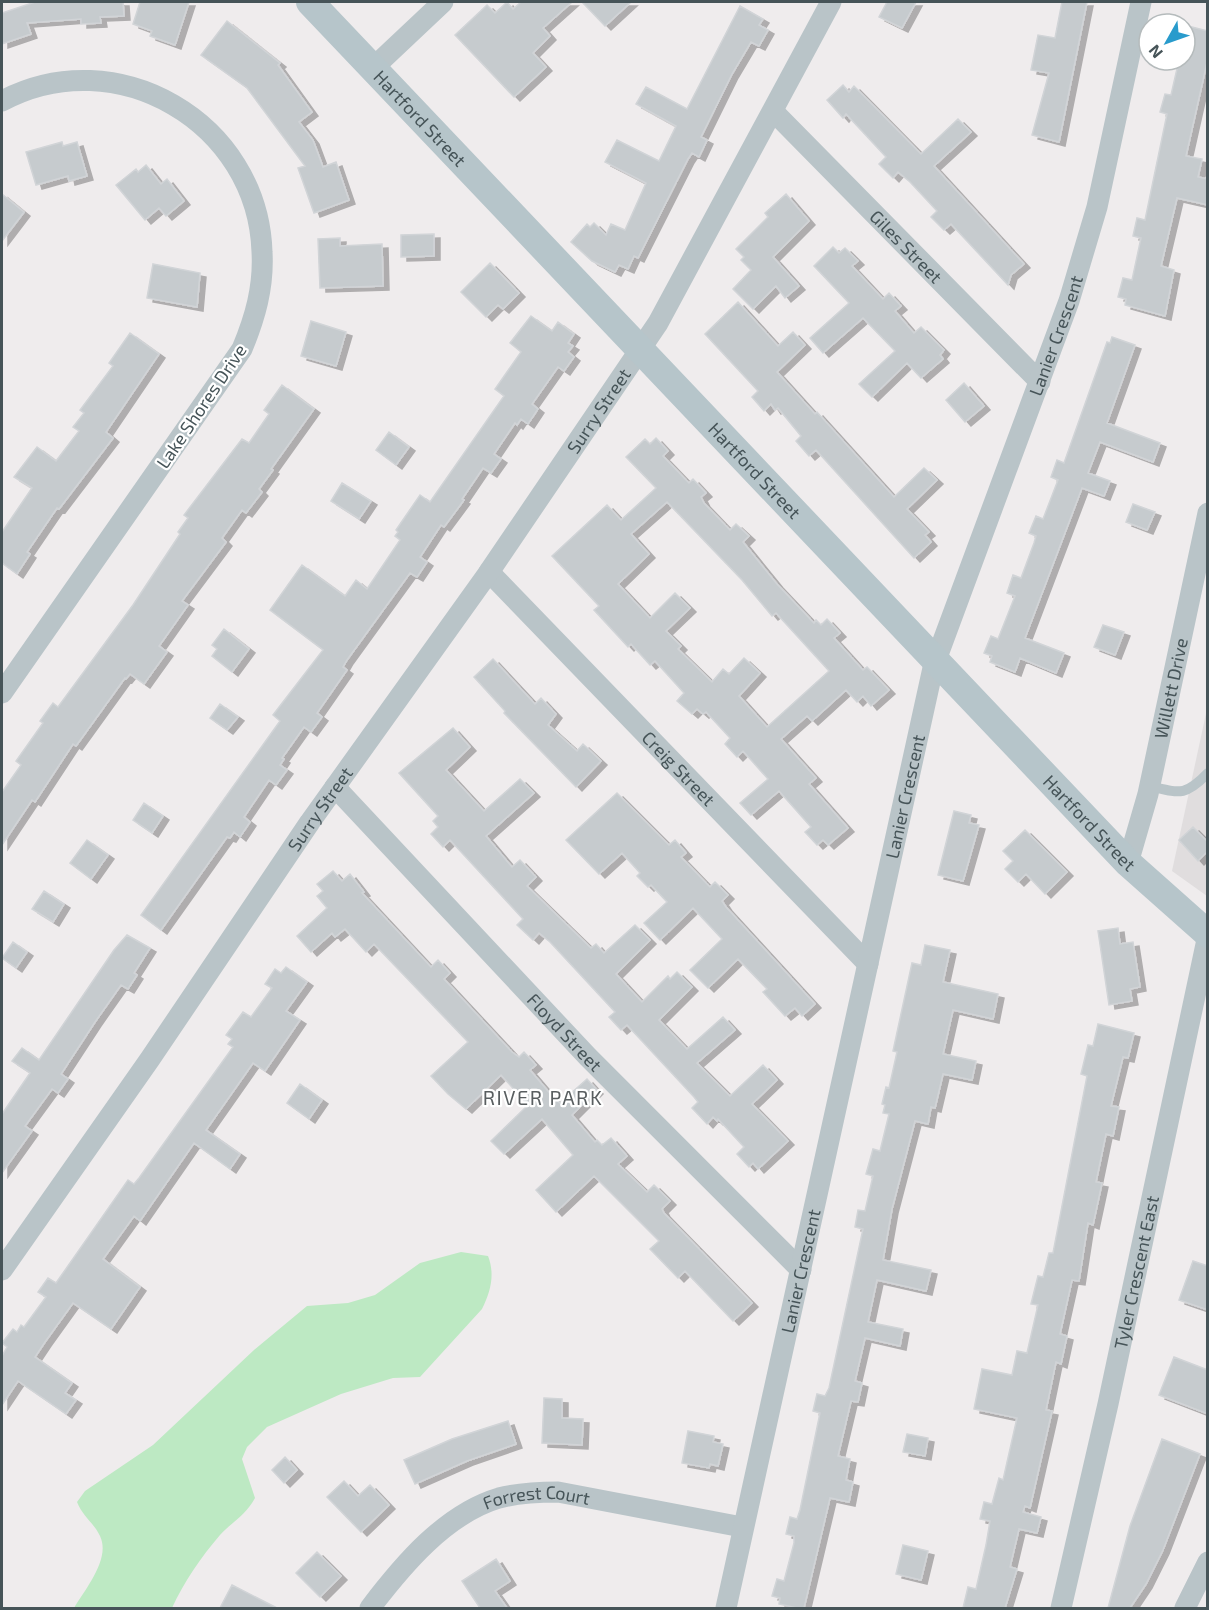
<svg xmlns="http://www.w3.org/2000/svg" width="1209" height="1610" font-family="'Exo 2',sans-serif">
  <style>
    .education { fill: #e0ddde }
    .green { fill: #bde9c3 }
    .building { fill: #c6cbce; stroke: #d1d4d7; stroke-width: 1.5; fill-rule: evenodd; filter: url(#shadow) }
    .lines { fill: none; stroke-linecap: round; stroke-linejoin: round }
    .lane { stroke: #b9c4c8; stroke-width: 10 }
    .street { stroke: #b9c4c8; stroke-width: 21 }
    .secondary { stroke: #b6c5ca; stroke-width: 28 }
    .labels { text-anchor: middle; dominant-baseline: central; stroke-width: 4.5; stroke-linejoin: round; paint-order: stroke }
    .street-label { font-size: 18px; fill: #465458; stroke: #fff }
    .neighbourhood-label { font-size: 20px; letter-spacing: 1.5px; fill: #595e60; stroke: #fff }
  </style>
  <defs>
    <filter id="shadow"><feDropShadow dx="6" dy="4" stdDeviation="0" flood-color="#0004"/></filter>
  </defs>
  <rect width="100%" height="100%" fill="#efeced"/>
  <path class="education" d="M1207 709V896L1172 871Z"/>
  <path class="green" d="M461 1252 488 1256C495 1274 491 1291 482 1309L420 1377 393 1378 341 1394 267 1427 247 1447 242 1459 255 1498C246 1515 232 1522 220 1535 201 1557 184 1582 172 1608H74C85 1589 111 1559 100 1536 94 1523 83 1517 77 1502L85 1491 153 1445 254 1350 307 1306 348 1303 375 1295 420 1263Z"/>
  <path class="building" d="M35 2H123L124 16 100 17 101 23 81 24V19L27 23 31 34 2 44V13Z
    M140 2H189L175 45 150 36 152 31 133 24Z
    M507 2 513 9 521 2H572L543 28 550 36 533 53 546 67 514 97 455 35 487 5 495 13Z
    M582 2H631L605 26Z
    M887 2H916L902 28 879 17Z
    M1062 2H1087L1059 142 1032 135 1049 73 1031 70 1038 35 1055 38Z
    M740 6 763 19 759 25 768 30 759 46 751 42 732 74 701 137 707 140 699 157 692 153 688 159 638 258 634 256 628 269 619 265 615 272 592 261 571 242 587 224 590 227 594 223 606 235 611 224 625 230 646 183 605 162 617 140 659 161 676 126 636 104 646 87 687 109Z
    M227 21 280 63 278 65 312 112 299 122 313 140 323 167 336 162 349 200 314 213 298 168 305 166 247 88 201 55Z
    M1188 26 1208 31V58L1186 156 1202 159 1198 177 1208 179V205L1177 198 1161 266 1174 270 1165 316 1125 305 1126 299 1118 297 1123 278 1132 280 1141 238 1133 236 1137 218 1145 220 1167 114 1160 112 1165 94 1171 95 1179 60H1185Z
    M843 85 849 92 854 86 921 154 958 119 971 132 934 166 1024 264 1011 275 1008 285 951 224 944 230 931 217 937 211 910 182 898 172 893 178 879 164 886 157 846 114 843 118 827 100Z
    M62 142 63 146 77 142 87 176 69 181 68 176 36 185 26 152Z
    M146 165 161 184 167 179 184 201 166 216 159 208 145 220 116 185 136 169 138 172Z
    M2 194 24 212 2 241Z
    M786 194 809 221 773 257 799 286 785 298 776 286 753 309 733 289 751 270 741 260 744 257 736 249 768 217 765 213Z
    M434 234V256L401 257V235Z
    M340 238V246L382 244 383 286 320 288 318 239Z
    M833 247 839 253 845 248 858 261 852 266 883 299 889 293 901 306 895 311 914 333 921 327 944 350 940 355 943 359 921 378 907 363 872 397 859 384 895 351 863 318 823 353 810 338 849 303 814 266Z
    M490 263 519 293 503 309 498 305 486 317 461 292Z
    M153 264 200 273 197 307 147 298Z
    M738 302 778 346 793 332 805 345 777 372 815 414 817 412 894 497 924 468 937 480 907 509 929 532 925 535 931 542 914 558 816 450 809 456 796 441 801 436 778 408 775 410 771 404 764 411 752 397 758 391 705 334Z
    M531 316 552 331 558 322 574 334 568 343 573 346 568 352 574 357 564 371 558 367 532 404 538 409 528 424 521 419 517 425 515 423 494 454 501 459 491 473 483 468 462 499 464 500 444 527 441 525 420 557 427 562 417 577 410 573 347 660 343 667 347 670 317 713 322 717 311 732 304 727 282 758 284 759 280 765 287 770 276 785 269 780 244 817 250 822 240 837 234 832 230 838 227 837 161 930 141 915 280 721 273 715 323 650 270 610 302 565 345 596 356 580 367 589 400 540 395 536 398 532 396 530 420 495 430 502 504 396 495 389 521 352 510 343Z
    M311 321 346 332 336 366 301 356Z
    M130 333 159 354 106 432 113 438 59 509 57 508 27 552 30 554 17 574 2 563V532L32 488 14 477 37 447 56 461 79 431 73 427 84 413 80 410 113 366 109 363Z
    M1112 337 1135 345 1107 423 1160 443 1153 462 1100 442 1088 473 1110 481 1104 496 1082 488 1025 638 1064 653 1056 673 1020 658 1015 672 990 662 992 656 984 653 991 636 998 639 1015 596 1007 593 1013 575 1021 578 1034 543 1036 536 1029 533 1036 516 1043 519 1058 480 1051 477 1057 460 1064 463 1107 342 1110 343Z
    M964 383 984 406 965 422 946 400Z
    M282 385 314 409 271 469 273 470 259 489 262 492 246 513 242 510 222 538 226 542 182 601 188 605 159 646 167 652 144 684 130 674 126 679 125 678 76 746 73 744 35 802 32 800 2 845V792L21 765 16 761 43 723 40 721 53 703 58 707 133 605 180 534 178 532 188 518 184 515 242 439 249 443 269 414 264 410Z
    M389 432 409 447 396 465 376 450Z
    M656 438 668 451 663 456 689 483 693 479 706 493 701 497 704 503 730 530 736 524 749 536 743 542 777 584 814 623 816 620 821 625 827 619 840 633 834 638 863 670 867 667 889 690 871 706 863 696 857 702 846 690 812 721 807 716 781 739 816 778 809 784 848 828 828 845 823 840 817 845 805 832 811 827 779 791 751 815 740 803 768 779 743 751 737 757 725 744 730 738 706 712 703 714 697 709 692 714 677 701 684 693 655 661 650 665 631 644 628 647 594 610 599 606 552 556 607 505 621 520 656 488 626 457 645 439 650 444ZM667 502 742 580 772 616 776 613 829 671 767 727 739 696 760 673 744 658 729 674 723 669 712 682 678 649 681 646 666 631 690 608 675 593 650 618 618 584 649 554 631 534Z
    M342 483 371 501 359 519 331 501Z
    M1133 504 1155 512 1147 530 1126 522Z
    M1103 625 1124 632 1115 655 1094 647Z
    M224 629 249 649 232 672 212 656 217 649 212 645Z
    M493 659 535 704 541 698 556 714 548 725 577 751 583 744 601 761 576 787 504 713 505 711 474 677Z
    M220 704 238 717 227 730 210 718Z
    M453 728 470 747 446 770 484 811 520 779 534 793 486 836 512 867 520 860 536 877 527 886 591 948 596 944 604 953 635 925 650 940 616 974 642 1002 668 976 670 979 677 972 692 987 659 1020 687 1049 723 1017 735 1030 697 1063 730 1096 763 1065 777 1080 752 1104 788 1141 758 1169 753 1163 749 1167 737 1154 744 1147 718 1119 717 1121 713 1117 707 1124 692 1108 698 1102 694 1097 627 1025 621 1030 609 1017 615 1012 550 942 539 933 533 940 517 925 523 919 450 840 443 847 431 834 438 827 433 821 438 816 399 773Z
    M617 793 669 845 675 840 686 853 681 857 710 887 715 882 728 895 722 901 726 907 815 1004 802 1016 795 1008 785 1016 763 992 767 989 738 959 708 988 690 970 722 939 693 908 660 940 644 923 667 902 651 885 648 887 637 876 640 873 622 853 599 874 566 840Z
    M144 803 163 816 152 833 133 820Z
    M954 811 971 815 969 823 979 825 963 881 938 875Z
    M1193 827 1208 842V851L1198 861 1179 840Z
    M1025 830 1067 872 1045 894 1026 874 1018 882 1005 869 1013 861 1003 851Z
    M87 840 108 855 91 879 70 863Z
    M333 871 342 881 350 874 364 892 362 893 431 967 438 960 450 973 444 979 512 1052 519 1057 524 1052 536 1065 530 1070 553 1097 560 1103 587 1079 597 1090 572 1115 595 1142 597 1140 602 1145 611 1138 627 1156 618 1164 647 1192 654 1185 670 1201 662 1209 664 1213 752 1303 733 1321 685 1271 678 1278 650 1249 659 1241 594 1176 556 1212 536 1190 573 1155 542 1119 504 1154 491 1141 528 1105 501 1075 466 1109 448 1094 431 1076 468 1042 374 944 366 952 345 929 335 937 332 933 311 952 297 936 327 908 317 896 323 891 317 884Z
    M44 891 64 904 53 922 32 909Z
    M1118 928 1120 944 1133 942 1140 987 1130 989 1132 1001 1109 1005 1098 931Z
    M127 935 150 948 134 973 137 975 128 989 121 985 95 1022 61 1074 68 1079 58 1093 52 1089 25 1126 32 1131 2 1173V1114L30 1073 12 1061 22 1048 39 1060 114 950Z
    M13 942 27 952 16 968 2 958Z
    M925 945 950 950 943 982 998 994 993 1019 953 1010 943 1054 976 1061 972 1080 943 1074 935 1108 931 1107 928 1124 915 1121 892 1209 883 1260 931 1270 926 1291 877 1280 868 1322 903 1329 900 1346 865 1338 855 1381 862 1383 858 1402 851 1401 838 1456 850 1459 846 1480 853 1482 849 1502 830 1498 804 1608H797L779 1604 780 1598 772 1596 777 1579 784 1581 794 1543V1536L786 1534 790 1517 797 1519 800 1510 820 1413 813 1411 817 1394 825 1396 829 1388 863 1229 855 1227 858 1210 865 1211 873 1176 866 1174 873 1149 880 1151 889 1114 883 1113 885 1105 882 1104 886 1087 889 1088 897 1052 893 1051 912 963 921 965Z
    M286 967 307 982 286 1011 300 1020 265 1071 253 1063 206 1130 240 1154 230 1169 194 1143 140 1221 134 1216 103 1259 140 1287 111 1329 73 1303 45 1342 35 1357 72 1383 65 1393 76 1400 66 1414 18 1381 2 1405V1356L7 1347 2 1343 13 1329 17 1332 21 1325 24 1327 46 1297 38 1292 48 1278 56 1283 128 1180 134 1184 139 1178 233 1047 228 1044 232 1039 226 1035 243 1012 251 1017 272 988 265 984 275 969 281 973Z
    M1098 1024 1134 1033 1128 1058 1123 1057 1111 1106 1119 1107 1113 1136 1106 1134 1096 1182 1102 1183 1093 1225 1088 1223 1079 1281 1072 1280 1060 1334 1067 1336 1061 1364 1056 1362 1046 1410 1052 1411 1030 1508 1025 1506 1023 1512 1041 1517 1037 1533 1019 1529 1010 1567 1017 1569 1005 1608H963L968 1587 976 1589 986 1545 990 1521 980 1519 984 1502 992 1504 999 1478 1003 1480 1017 1418 974 1409 982 1369 1012 1375 1017 1351 1027 1353 1038 1305 1031 1304 1038 1276 1043 1277 1049 1253H1053L1087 1076 1081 1074 1088 1045 1093 1046Z
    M300 1084 322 1100 309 1119 287 1103Z
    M1193 1261 1208 1266V1310L1179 1300Z
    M1174 1357 1208 1370V1414L1159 1395Z
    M544 1398 562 1399V1418L583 1419 582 1445 542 1443Z
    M508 1421 516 1444 467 1461 415 1484 404 1460 452 1439Z
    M688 1431 714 1436 713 1442 723 1444 718 1466 710 1464 709 1468 682 1463Z
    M907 1434 928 1438 925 1456 903 1452Z
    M1162 1439 1200 1454 1163 1550 1146 1584 1130 1608H1108L1130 1526Z
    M285 1457 297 1470 284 1483 272 1470Z
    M344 1481 358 1496 370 1485 389 1505 361 1532 327 1497Z
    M903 1545 928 1551 921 1580 896 1574Z
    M317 1552 341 1576 320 1597 296 1573Z
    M496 1559 510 1581 495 1591 507 1608H480L462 1581Z
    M232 1585 277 1608H220Z"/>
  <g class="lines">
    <path class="lane" d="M1150 786C1179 793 1185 797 1208 773"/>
    <g class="street">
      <path d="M373 68 443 2"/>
      <path d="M2 101C116 40 258 122 262 252 264 287 255 318 242 349L2 693"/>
      <path id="s1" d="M773 111 1040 382"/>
      <path id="s2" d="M489 572 868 964"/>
      <path id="s3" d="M335 787 588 1057 801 1270"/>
      <path id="s4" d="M1128 863 1148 794 1208 513"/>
      <path id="s5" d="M2 1270 150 1059 310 822 489 572 658 323 831 2"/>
      <path id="s6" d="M370 1608C402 1566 445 1514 499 1498 518 1493 538 1492 558 1492L742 1527"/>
      <path id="s7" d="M726 1608 933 668 1069 301 1097 207 1141 2"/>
      <path id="s8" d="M1061 1608 1108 1404 1208 935"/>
      <path d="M1185 1608 1208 1562"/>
    </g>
    <path class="secondary" id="s9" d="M310 2 1128 863 1208 934"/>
  </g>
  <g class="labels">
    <g class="street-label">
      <text stroke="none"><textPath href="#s9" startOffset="160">Hartford Street</textPath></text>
      <text stroke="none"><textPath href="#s1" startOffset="190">Giles Street</textPath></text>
      <text stroke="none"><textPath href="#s7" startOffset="1317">Lanier Crescent</textPath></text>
      <text transform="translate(201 406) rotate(-56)">Lake Shores Drive</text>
      <text stroke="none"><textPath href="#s5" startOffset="1046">Surry Street</textPath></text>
      <text stroke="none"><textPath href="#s9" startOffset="646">Hartford Street</textPath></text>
      <text stroke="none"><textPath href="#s4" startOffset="180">Willett Drive</textPath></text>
      <text stroke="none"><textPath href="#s2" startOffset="273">Creig Street</textPath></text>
      <text stroke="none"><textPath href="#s7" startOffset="831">Lanier Crescent</textPath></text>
      <text stroke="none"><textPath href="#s5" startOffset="560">Surry Street</textPath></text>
      <text stroke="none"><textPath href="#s9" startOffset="1132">Hartford Street</textPath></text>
      <text stroke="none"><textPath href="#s3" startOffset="336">Floyd Street</textPath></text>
      <text stroke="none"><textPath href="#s7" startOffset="345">Lanier Crescent</textPath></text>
      <text stroke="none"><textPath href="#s8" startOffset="344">Tyler Crescent East</textPath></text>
      <text stroke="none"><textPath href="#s6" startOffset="210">Forrest Court</textPath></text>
    </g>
    <g class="neighbourhood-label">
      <text x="543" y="1097">RIVER PARK</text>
    </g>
  </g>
  <rect width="1209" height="1610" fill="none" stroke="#465458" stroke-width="6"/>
  <g transform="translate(1167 42) rotate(230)"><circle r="28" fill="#ffffff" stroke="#b5bbbc" stroke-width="1.5"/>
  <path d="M0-4.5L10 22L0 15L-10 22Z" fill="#299bcc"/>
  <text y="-9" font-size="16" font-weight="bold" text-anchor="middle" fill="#465458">N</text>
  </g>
</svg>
